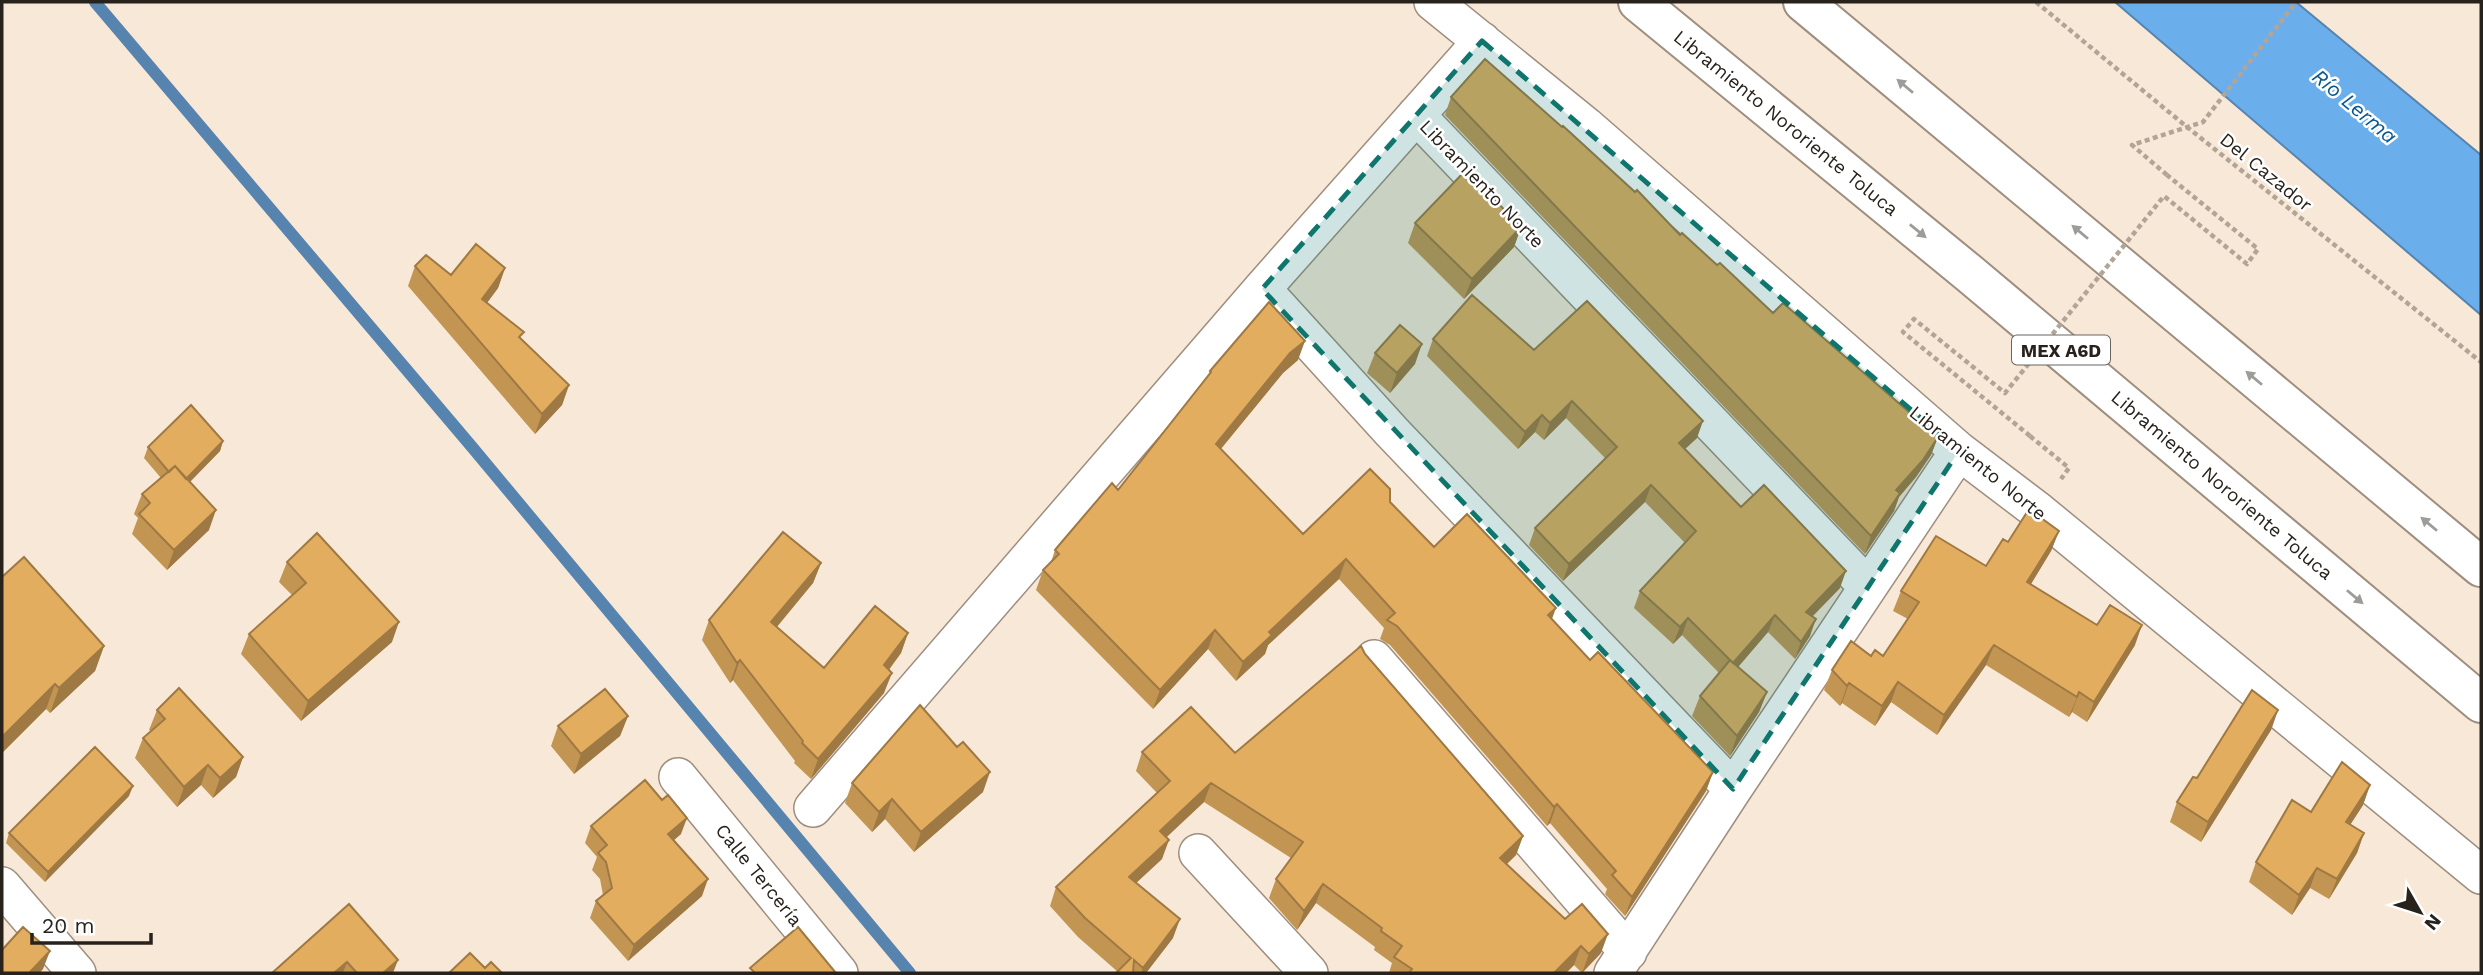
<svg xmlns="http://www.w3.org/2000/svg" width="2483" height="975" font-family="'Work Sans',sans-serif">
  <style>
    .water { fill: #6baeec; stroke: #5784ae; stroke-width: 2 }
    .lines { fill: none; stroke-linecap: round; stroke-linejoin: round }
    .stream { stroke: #5784ae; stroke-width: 12 }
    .street-casing { stroke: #9d8e7f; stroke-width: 40 }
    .highway-casing { stroke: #9d8e7f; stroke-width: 42 }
    .path { stroke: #b2a598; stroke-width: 4.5; stroke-dasharray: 5 3.5; stroke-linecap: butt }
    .street { stroke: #fff; stroke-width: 37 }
    .highway { stroke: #fff; stroke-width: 38 }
    .path-bridge { stroke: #b2a598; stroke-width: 4.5; stroke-dasharray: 5 3.5; stroke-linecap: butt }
    .wall { fill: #c39553 }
    .shaded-wall { fill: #9f7943 }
    .building { fill: #e3ad60; stroke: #9f7943; stroke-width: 2 }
    .oneway { fill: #9e9c99 }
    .marked { fill: #0f766e; fill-opacity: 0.2; stroke: #0f766e; stroke-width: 5; stroke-dasharray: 14 9; stroke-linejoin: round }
    .labels { text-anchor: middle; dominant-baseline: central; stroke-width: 5; stroke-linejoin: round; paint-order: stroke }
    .shield { fill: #fff; stroke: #686460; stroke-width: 2 }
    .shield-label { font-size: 18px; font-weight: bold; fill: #28221c }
    .street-label { font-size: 19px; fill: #28221c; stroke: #fff }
    .water-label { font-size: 21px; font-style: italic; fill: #0a578f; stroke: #fff }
  </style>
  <rect width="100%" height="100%" fill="#f8e8d7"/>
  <path class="water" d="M2115 2H2296L2481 155V315Z"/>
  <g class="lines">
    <path class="stream" d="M95 2 472 447 910 973"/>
    <g class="street-casing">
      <path id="street" d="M1433 2 1586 126 1959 451 2038 511 2481 875
        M1416 115 1868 587
        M1262 289 1392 432 1733 789
        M1374 659 1628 952
        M678 777 839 973
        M813 808 1262 289 1482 41
        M1198 853 1309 973
        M2 886 77 973
        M1613 973 1733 789 1959 451"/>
    </g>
    <g class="highway-casing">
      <path id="highway" d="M1638 2 1970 274 2481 703
        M1803 2 2481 567"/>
    </g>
    <path class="path" d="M2036 2 2187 127 2481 362
      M2167 175 2132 145 2203 122 2296 2
      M2030 436 2069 468 2061 479"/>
    <use href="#street" class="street"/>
    <use href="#highway" class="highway"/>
    <path class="path-bridge" d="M2030 436 1903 332 1914 319 2005 393 2164 196 2247 264 2258 249 2167 175"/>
  </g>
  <path class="wall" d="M1451 97 1680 235 1717 265 1773 313 1938 437 1931 455 1916 477 1899 497 1894 511 1865 554 1445 115Z
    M1415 223 1521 227 1514 247 1464 299 1408 243Z
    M415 266 451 275 505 268 498 288 487 303 522 339 569 385 562 405 535 434 408 286Z
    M1433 339 1534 350 1697 438 1685 449 1741 507 1840 588 1812 617 1810 636 1795 659 1768 632 1738 667 1767 692 1759 712 1730 756 1692 716 1700 696 1719 673 1682 635 1673 644 1634 608 1640 591 1685 543 1645 502 1563 581 1529 545 1535 528 1605 458 1566 418 1544 440 1535 432 1518 449 1427 356Z
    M1375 353 1415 364 1390 393 1367 373Z
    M1298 360 1283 373 1221 449 1303 534 1390 502 1434 547 1552 619 1590 660 1713 772 1706 791 1625 916 1605 894 1607 889 1550 823 1547 826 1390 645 1380 639 1384 628 1339 579 1268 645 1265 654 1236 681 1208 649 1153 709 1036 590 1043 570 1051 562 1055 550 1118 490 1207 378 1210 371Z
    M223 441 220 451 190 482 209 530 167 570 132 534 138 518 134 514 142 494 161 478 144 458 148 447Z
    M2059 531 2051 551 2031 584 2097 625 2135 645 2087 722 2072 712 2069 717 1986 665 1937 735 1891 702 1875 726 1842 703 1840 706 1824 690 1832 670 1871 656H1883L1908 619 1893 611 1901 591 1986 566 2008 542Z
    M287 562 392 642 301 721 241 654 249 634 292 595 279 582Z
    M821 563 813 583 777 627 824 668 908 633 901 653 889 670 884 693 811 779 794 763 795 761 733 680 730 683 702 640 709 620Z
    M2 577 104 646 95 671 50 713 46 709 2 753Z
    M1365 654 1523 836 1516 855 1507 864 1601 953 1582 973 1574 965 1566 973H1389L1392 963 1374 950 1375 947 1316 903 1297 930 1269 898 1276 879 1291 858 1204 802 1166 837 1162 859 1136 883 1173 938 1146 973H1116L1118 972 1078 937 1050 906 1056 887 1157 793 1136 771 1142 752 1235 753Z
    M157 710 243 757 236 777 213 798 201 785 177 807 135 758 143 738 151 731 149 730Z
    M2278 710 2271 730 2201 842 2170 822 2177 802Z
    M628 716 620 736 574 774 551 746 558 726Z
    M852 783 983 792 914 852 885 819 872 832 845 803Z
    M2370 785 2363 805 2350 825 2364 833 2357 853 2329 899 2310 888 2292 915 2249 882 2256 862 2311 812Z
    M129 796 45 882 6 843 9 833Z
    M591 826 681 834 674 840 702 896 628 961 590 918 596 901 603 895 600 879 592 870 597 857 585 843Z
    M349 904 393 973H272Z"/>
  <path class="shaded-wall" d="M1521 227 1514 247 1464 299 1472 279Z
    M505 268 498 288 475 319 482 299Z
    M1305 341 1298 360 1283 373 1209 463 1216 444 1290 353Z
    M1422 344 1415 364 1390 393 1397 373Z
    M569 385 562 405 535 434 542 414Z
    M1572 401 1566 418 1544 440 1550 423Z
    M1542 415 1535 432 1518 449 1525 432Z
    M1703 421 1697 438 1673 460 1679 443Z
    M1938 437 1931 455 1916 477 1899 497 1894 511 1865 554 1871 536 1896 490Z
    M223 441 220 451 177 495 180 485Z
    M1651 485 1645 502 1563 581 1569 564Z
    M216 510 209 530 167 570 174 550Z
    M2059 531 2051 551 2020 602 2027 582Z
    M1346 559 1339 579 1268 645 1265 654 1236 681 1243 662 1269 632Z
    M821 563 813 583 764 642 771 622Z
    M1846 571 1840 588 1800 629 1806 612Z
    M1556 608 1549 627 1548 615Z
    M1775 615 1768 632 1727 680 1733 663Z
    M1688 618 1682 635 1673 644 1680 627Z
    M1816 619 1810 636 1795 659 1801 642Z
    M399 622 392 642 301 721 308 701Z
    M2142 625 2135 645 2087 722 2094 702Z
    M1215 630 1208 649 1153 709 1160 690Z
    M908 633 901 653 877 685 884 665Z
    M1994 645 1986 665 1937 735 1944 715Z
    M104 646 95 671 50 713 59 688Z
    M740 660 733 680 730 683 737 663Z
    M892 673 884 693 811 779 818 759Z
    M1898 682 1891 702 1875 726 1882 706Z
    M1849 683 1842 703 1840 706 1847 686Z
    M55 684 46 709 2 753V737Z
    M1767 692 1759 712 1730 756 1737 736Z
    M2079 692 2072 712 2069 717Z
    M2278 710 2271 730 2201 842 2208 822Z
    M628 716 620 736 574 774 581 754Z
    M243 757 236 777 213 798 220 778Z
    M208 765 201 785 177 807 184 787Z
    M990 772 983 792 914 852 921 832Z
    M1713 772 1706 791 1625 916 1632 897Z
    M1211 783 1204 802 1153 850 1160 831Z
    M2370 785 2363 805 2339 842 2346 822Z
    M133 786 129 796 45 882 48 872Z
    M892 799 885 819 872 832 879 812Z
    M1557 804 1550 823 1547 826 1554 807Z
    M687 818 681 834 662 850 668 834Z
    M2364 833 2357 853 2329 899 2337 879Z
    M1523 836 1516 855 1493 877 1500 858Z
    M1169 840 1162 859 1122 896 1129 877Z
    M2317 868 2310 888 2292 915 2299 895Z
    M708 879 702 896 628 961 634 945Z
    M1323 884 1316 903 1297 930 1304 911Z
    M1180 919 1173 938 1146 973H1141L1143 968Z
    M1608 934 1601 953 1582 973 1589 954Z
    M1581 946 1574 965 1566 973H1554Z
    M50 951 43 969 40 973H29Z
    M398 960 393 973H383Z
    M347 962 343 973H334Z"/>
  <path class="building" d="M1485 59 1562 127 1563 126 1635 192 1637 190 1680 235 1682 233 1717 265 1720 263 1773 313 1783 303 1938 437 1923 460 1896 490 1900 493 1871 536 1451 97Z
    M1466 170 1521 227 1472 279 1415 223Z
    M476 244 505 268 482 299 524 332 519 337 569 385 542 414 415 266 426 255 451 275Z
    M1472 295 1534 350 1587 301 1703 421 1679 443 1741 507 1764 485 1846 571 1806 612 1816 619 1801 642 1775 615 1733 663 1688 618 1680 627 1640 591 1696 531 1651 485 1569 564 1535 528 1617 447 1572 401 1550 423 1542 415 1525 432 1433 339Z
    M1269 302 1305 341 1290 353 1216 444 1303 534 1370 469 1390 489V502L1434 547 1467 514 1556 608 1548 615 1590 660 1598 652 1713 772 1632 897 1612 875 1616 871 1557 804 1554 807 1397 626 1387 620 1395 613 1346 559 1269 632 1272 635 1243 662 1215 630 1160 690 1043 570 1059 554 1055 550 1060 544 1112 483 1118 490 1211 372 1210 371Z
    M1400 325 1422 344 1397 373 1375 353Z
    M191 405 223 441 186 479 175 466 169 472 148 447Z
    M175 466 216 510 174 550 139 514 150 503 142 494Z
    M2029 509 2059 531 2027 582 2097 625 2110 605 2142 625 2094 702 2079 692 2077 697 1994 645 1944 715 1898 682 1882 706 1849 683 1847 686 1832 670 1851 641 1871 656 1875 650 1883 656 1919 602 1901 591 1936 536 1986 566 2003 539 2008 542Z
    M783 532 821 563 771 622 824 668 875 606 908 633 884 665 892 673 818 759 802 743 803 741 740 660 737 663 709 620Z
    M317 533 399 622 308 701 249 634 306 583 287 562Z
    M24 557 104 646 59 688 55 684 2 737V577Z
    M1361 646 1365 654 1523 836 1500 858 1565 919 1582 904 1608 934 1589 954 1581 946 1554 973H1409L1412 969 1394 957 1402 946 1381 931 1382 928 1323 884 1304 911 1276 879 1303 842 1211 783 1160 831 1169 840 1129 877 1180 919 1143 968 1134 960 1133 973H1116L1131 958 1085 918 1056 887 1170 781 1142 752 1191 707 1235 753Z
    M1730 660 1767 692 1737 736 1700 696Z
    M179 688 243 757 220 778 208 765 184 787 143 738 165 719 157 710Z
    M605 689 628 716 581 754 558 726Z
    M2252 690 2278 710 2208 822 2177 802 2193 777 2197 778Z
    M920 705 957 747 963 742 990 772 921 832 892 799 879 812 852 783Z
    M95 747 133 786 48 872 9 833Z
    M2342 762 2370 785 2346 822 2364 833 2337 879 2317 868 2299 895 2256 862 2292 800 2311 812Z
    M645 780 662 800 668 795 687 818 668 834 708 879 634 945 596 901 612 888 606 862 598 853 607 845 591 826Z
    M349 904 398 960 383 973H357L347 962 334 973H272Z
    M23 927 50 951 29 973H2V950Z
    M798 927 836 973H755L750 968Z
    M470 953 485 968 491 962 502 973H449Z"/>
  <defs><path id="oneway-solid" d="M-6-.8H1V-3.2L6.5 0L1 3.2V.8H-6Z" transform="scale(1.75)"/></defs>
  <g class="oneway">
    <use href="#oneway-solid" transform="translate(1905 86) rotate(-140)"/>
    <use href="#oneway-solid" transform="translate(1918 231) rotate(39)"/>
    <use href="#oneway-solid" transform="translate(2080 232) rotate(-140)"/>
    <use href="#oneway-solid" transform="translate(2254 378) rotate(-140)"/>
    <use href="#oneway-solid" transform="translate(2429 524) rotate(-140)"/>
    <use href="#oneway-solid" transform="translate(2355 597) rotate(40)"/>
  </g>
  <path class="marked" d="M1482 41 1959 451 1733 789 1262 289Z"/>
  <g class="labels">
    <rect class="shield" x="2012" y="335.5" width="98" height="29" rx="5"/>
    <g class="shield-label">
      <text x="2061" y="350">MEX A6D</text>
    </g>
    <g class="street-label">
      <text transform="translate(1786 123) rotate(39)">Libramiento Nororiente Toluca</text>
      <text transform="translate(2266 172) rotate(39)">Del Cazador</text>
      <text transform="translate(1482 184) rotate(46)">Libramiento Norte</text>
      <text transform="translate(1978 463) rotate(39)">Libramiento Norte</text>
      <text transform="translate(2222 485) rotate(40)">Libramiento Nororiente Toluca</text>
      <text transform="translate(759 875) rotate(51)">Calle Tercería</text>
    </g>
    <g class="water-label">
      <text transform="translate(2355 106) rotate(40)">Río Lerma</text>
    </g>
  </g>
  <rect width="2483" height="975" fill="none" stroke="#28221c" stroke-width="7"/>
  <g transform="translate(2420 912) rotate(129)" stroke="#ffffff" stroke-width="5" paint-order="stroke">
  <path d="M0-5L12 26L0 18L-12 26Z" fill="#28221c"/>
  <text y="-10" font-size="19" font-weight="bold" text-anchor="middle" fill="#28221c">N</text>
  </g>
  <path d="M32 933v10h119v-10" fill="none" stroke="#28221c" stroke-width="3.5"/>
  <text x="42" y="933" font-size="21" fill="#28221c" stroke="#ffffff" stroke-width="5" paint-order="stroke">20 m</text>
</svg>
